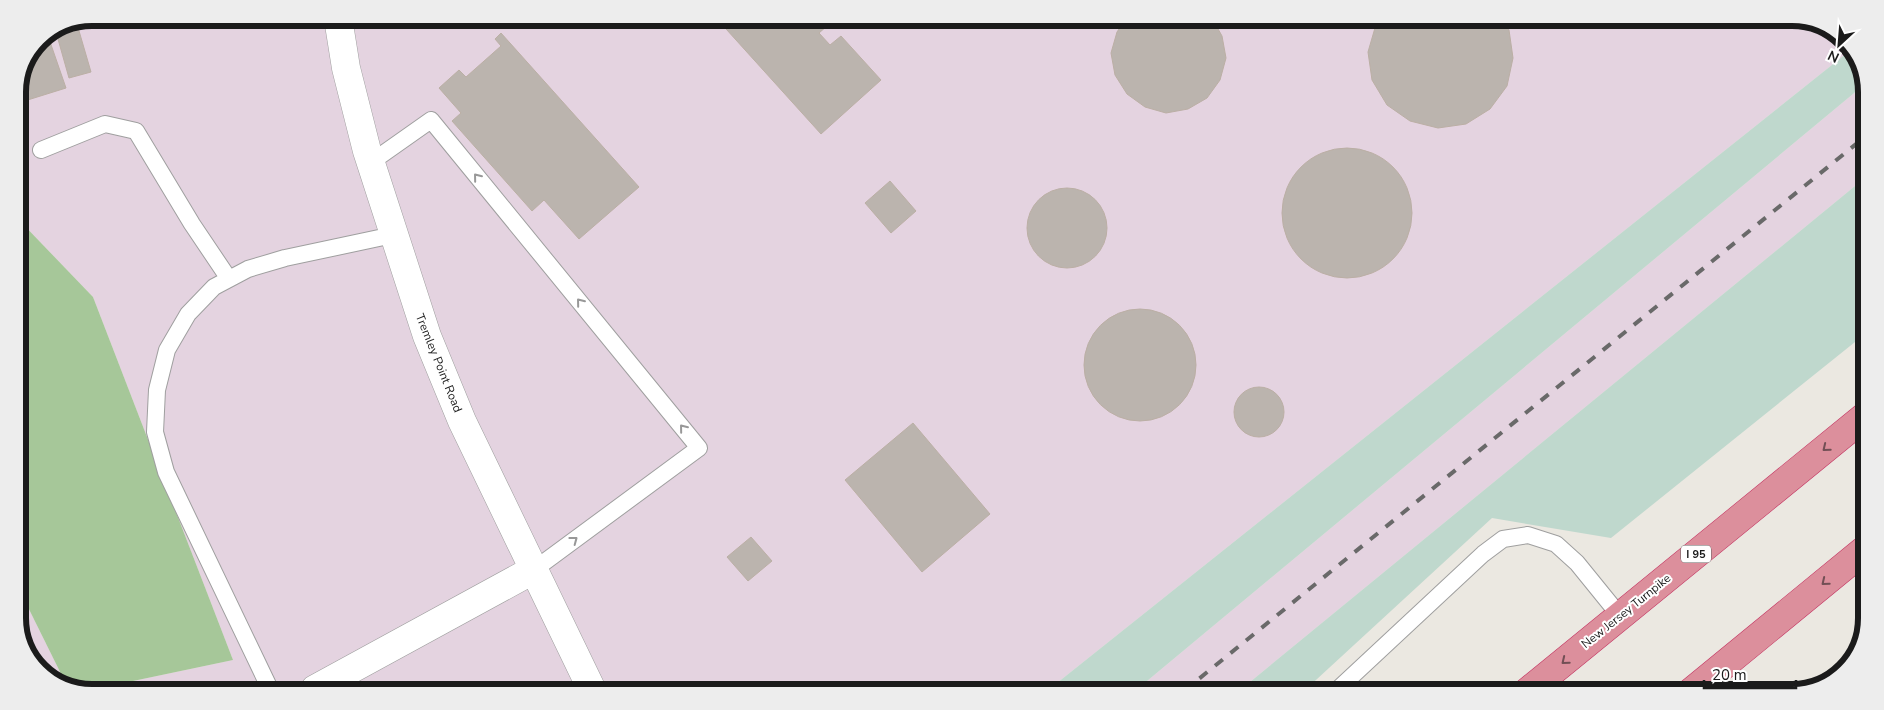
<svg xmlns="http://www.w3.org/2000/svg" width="1884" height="710" font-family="'Nunito Sans',sans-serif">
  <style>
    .industrial { fill: #e4d3e0 }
    .forest { fill: #a6c799 }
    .wetland { fill: #bfd8cd }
    .building { fill: #bbb4ae; stroke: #bbafa5 }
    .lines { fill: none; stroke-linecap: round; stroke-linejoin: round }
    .lane-casing { stroke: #9f9f9f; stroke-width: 18 }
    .street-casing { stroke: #9f9f9f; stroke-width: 29 }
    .highway-casing { stroke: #c33462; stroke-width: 29 }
    .lane { stroke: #fff; stroke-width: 16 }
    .street { stroke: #fff; stroke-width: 28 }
    .highway { stroke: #dc8f9c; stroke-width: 28 }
    .rail { stroke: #696969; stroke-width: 4; stroke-dasharray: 10 10; stroke-linecap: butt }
    .oneway { stroke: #989898 }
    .oneway2 { stroke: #724f55 }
    .labels { text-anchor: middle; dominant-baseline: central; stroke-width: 4; stroke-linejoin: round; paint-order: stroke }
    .shield { fill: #fff; stroke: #5f5f5f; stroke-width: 1 }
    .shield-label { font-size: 11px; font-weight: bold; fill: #1b1b1b }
    .street-label { font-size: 12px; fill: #1b1b1b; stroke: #fff }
    .rim { fill: none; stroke: #1b1b1b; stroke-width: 6 }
  </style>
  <rect width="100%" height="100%" fill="#ebe8e1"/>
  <path class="industrial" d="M92 18 1816 22 1852 49 1047 691 539 690 537 685 534 690 95 689 233 660 93 297 18 219V87L40 39Z
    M1865 84 1866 177 1239 691H1135Z
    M18 587 68 688 33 663 18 623Z"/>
  <path class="forest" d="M18 219 93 297 233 660 95 689 68 688 18 587Z"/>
  <path class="wetland" d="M1852 49 1865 84 1135 691H1047Z
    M1866 177 1865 334 1611 538 1492 518 1304 691H1239Z"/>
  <path class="building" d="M717 19H835L819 33 830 45 841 36 881 80 821 134Z
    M1125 20H1213L1222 36 1226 58 1220 80 1207 98 1188 109 1166 113 1145 107 1127 94 1115 75 1111 53 1117 32Z
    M1377 21H1503L1509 30 1513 58 1507 86 1490 109 1466 124 1438 128 1410 121 1387 105 1372 80 1368 52Z
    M1659 21H1692L1672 24Z
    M77 24 91 72 69 78 56 32Z
    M501 33 639 187 579 239 544 200 532 211 452 121 461 113 439 88 459 70 466 77 501 46 495 39Z
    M48 36 66 88 18 103V87L40 39Z
    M1282 213a65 65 0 1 1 130 0a65 65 0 1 1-130 0Z
    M890 181 916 211 891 233 865 203Z
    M1027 228a40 40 0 1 1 80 0a40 40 0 1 1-80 0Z
    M1084 365a56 56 0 1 1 112 0a56 56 0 1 1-112 0Z
    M1234 412a25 25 0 1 1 50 0a25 25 0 1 1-50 0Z
    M913 423 990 514 922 572 845 480Z
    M751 537 772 561 748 581 727 557Z"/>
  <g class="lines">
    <g class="lane-casing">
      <path id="lane" d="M41 150 105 124 136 131 192 224 229 279
        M370 163 431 120 699 448 535 569
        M270 689 166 472 155 432 157 390 167 350 188 314 214 287 248 269 285 258 393 235
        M1336 691 1483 554 1503 539 1528 535 1556 544 1577 563 1620 616"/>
    </g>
    <g class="street-casing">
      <path id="street" d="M338 18 346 68 367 151 427 336 462 421 592 690
        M315 689 535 569"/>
    </g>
    <g class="highway-casing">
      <path id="highway" d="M1527 692 1864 417
        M1691 692 1863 551"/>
    </g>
    <use href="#lane" class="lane"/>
    <use href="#street" class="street"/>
    <use href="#highway" class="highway"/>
    <path class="rail" d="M1184 691 1866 136"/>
  </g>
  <defs><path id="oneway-chevron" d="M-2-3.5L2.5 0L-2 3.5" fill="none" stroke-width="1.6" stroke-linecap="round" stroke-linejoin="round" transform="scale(1.25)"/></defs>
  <g class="oneway">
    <use href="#oneway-chevron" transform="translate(477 177) rotate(-129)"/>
    <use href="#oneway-chevron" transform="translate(580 302) rotate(-129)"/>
    <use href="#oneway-chevron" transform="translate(683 428) rotate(-129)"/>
    <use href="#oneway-chevron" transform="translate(574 540) rotate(-37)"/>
  </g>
  <g class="oneway2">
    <use href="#oneway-chevron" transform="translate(1826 448) rotate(141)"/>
    <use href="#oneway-chevron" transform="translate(1825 582) rotate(141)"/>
    <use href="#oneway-chevron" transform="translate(1565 661) rotate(141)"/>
  </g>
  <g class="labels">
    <rect class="shield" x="1681" y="545.5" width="30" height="17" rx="4"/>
    <g class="shield-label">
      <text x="1696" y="554">I 95</text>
    </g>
    <g class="street-label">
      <text transform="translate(439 363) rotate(68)">Tremley Point Road</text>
      <text transform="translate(1626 611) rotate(-39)">New Jersey Turnpike</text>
    </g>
  </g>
  <path d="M0 0H1884V710H0ZM92 26H1792A66 66 0 0 1 1858 92V618A66 66 0 0 1 1792 684H92A66 66 0 0 1 26 618V92A66 66 0 0 1 92 26Z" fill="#ededed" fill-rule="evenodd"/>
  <path class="rim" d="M92 26H1792A66 66 0 0 1 1858 92V618A66 66 0 0 1 1792 684H92A66 66 0 0 1 26 618V92A66 66 0 0 1 92 26Z"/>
  <g transform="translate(1839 45) rotate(206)" stroke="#ffffff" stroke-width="4" paint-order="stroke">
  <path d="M0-4L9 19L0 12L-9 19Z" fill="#1b1b1b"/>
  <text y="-8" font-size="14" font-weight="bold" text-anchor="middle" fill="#1b1b1b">N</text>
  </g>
  <path d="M1704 680v8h92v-8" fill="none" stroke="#1b1b1b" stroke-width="2.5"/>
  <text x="1712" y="680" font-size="15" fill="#1b1b1b" stroke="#ffffff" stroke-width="4" paint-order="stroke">20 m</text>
</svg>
